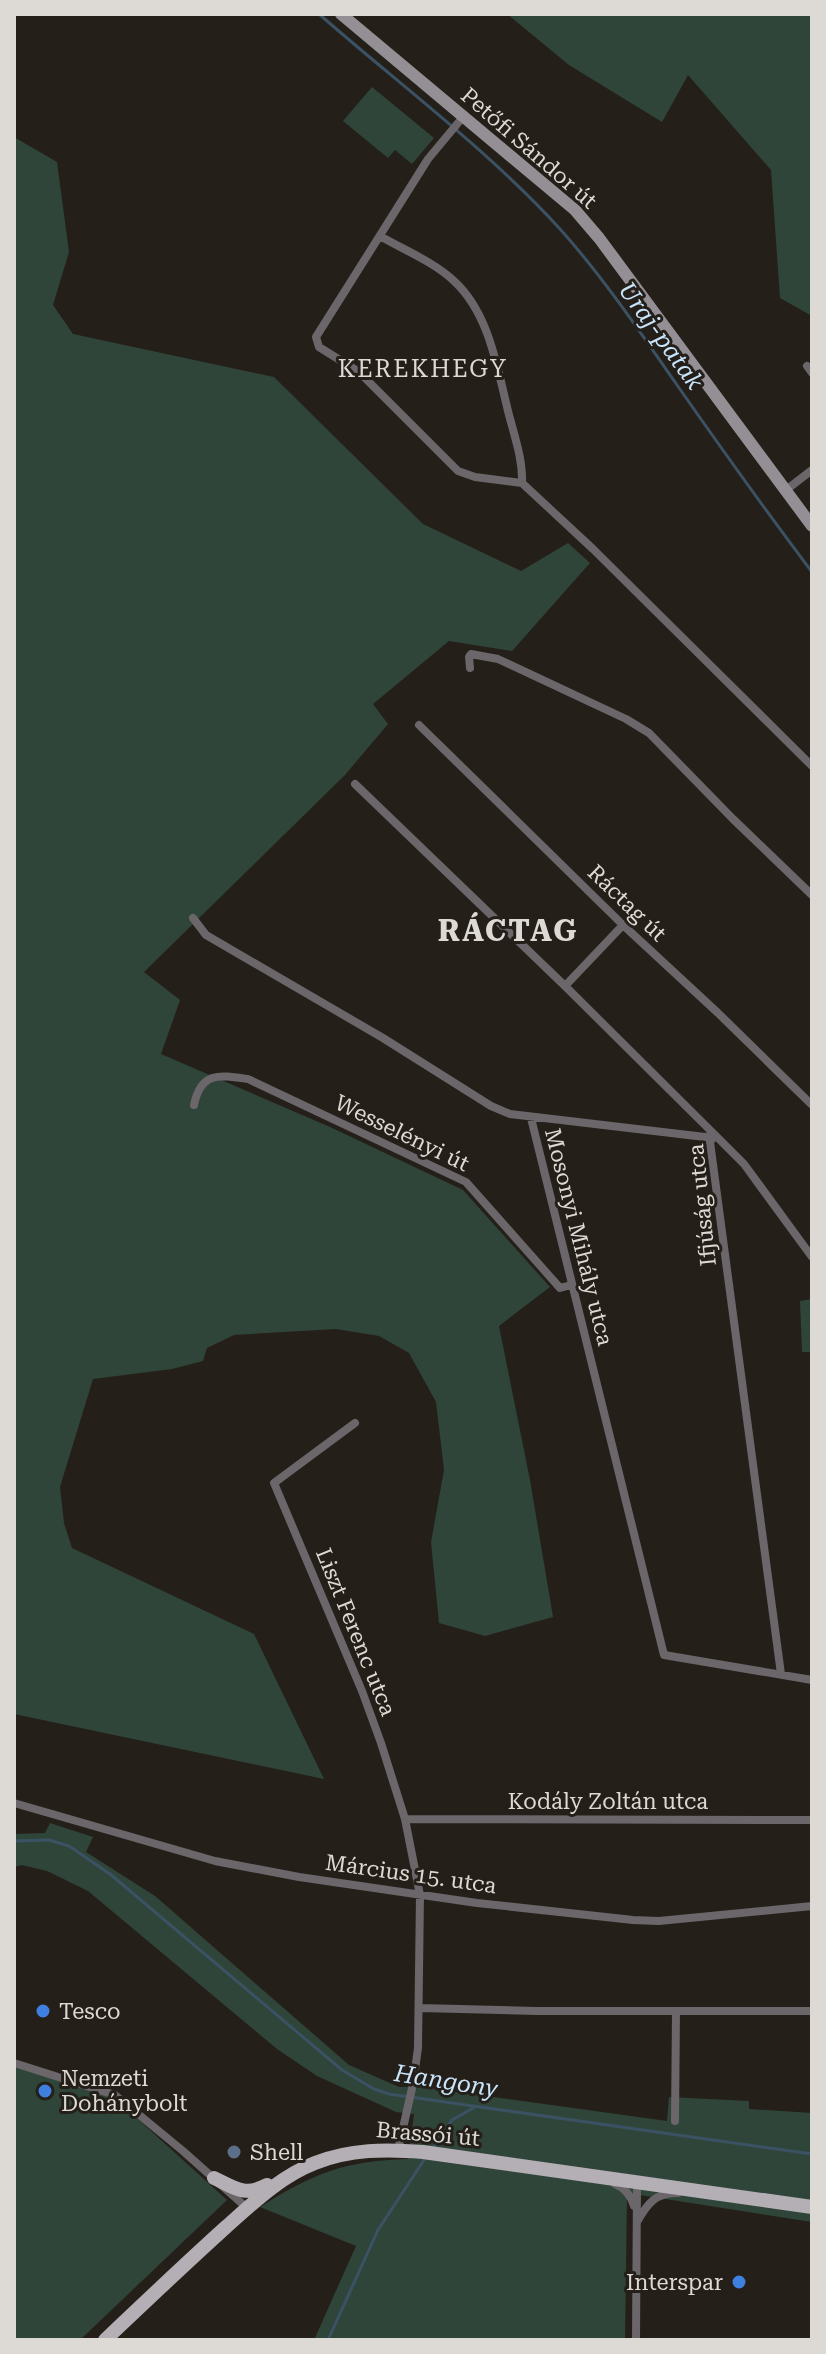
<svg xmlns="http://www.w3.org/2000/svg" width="826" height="2354" font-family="'Roboto Serif',serif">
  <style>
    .green { fill: #2f4539 }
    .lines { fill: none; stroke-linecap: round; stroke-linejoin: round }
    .stream { stroke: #3b5264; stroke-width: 3 }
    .street { stroke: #6a666a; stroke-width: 8 }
    .secondary { stroke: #948f94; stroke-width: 12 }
    .primary { stroke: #b4aeb5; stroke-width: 14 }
    .shop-dot { fill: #3f7fe0; stroke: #251f19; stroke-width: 3 }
    .service-dot { fill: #5c6f8a; stroke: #251f19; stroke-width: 3 }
    .labels { text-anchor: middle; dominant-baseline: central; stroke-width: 6; stroke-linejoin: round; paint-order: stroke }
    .street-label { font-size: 22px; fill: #ddd9d5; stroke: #251f19 }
    .poi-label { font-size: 22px; fill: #ddd9d5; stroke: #251f19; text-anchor: start }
    .water-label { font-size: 24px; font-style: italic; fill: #c9e5fc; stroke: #251f19 }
    .neighbourhood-label { font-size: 24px; letter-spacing: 2px; fill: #ddd9d5; stroke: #251f19 }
    .district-label { font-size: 30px; font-weight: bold; letter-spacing: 2px; fill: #ddd9d5; stroke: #251f19 }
  </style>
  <rect width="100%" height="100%" fill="#251f19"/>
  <path class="green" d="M507 14H812V316L780 298 771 170 688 75 662 122 569 65Z
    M372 87 434 138 412 164 395 150 388 158 343 121Z
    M14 137 57 162 69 252 53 305 73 334 274 377 423 524 521 571 568 543 590 563 512 651 449 641 373 704 388 724 345 775 144 972 180 1000 161 1054 330 1127 463 1190 550 1287 499 1326 530 1480 553 1617 485 1636 439 1623 431 1542 444 1470 436 1402 409 1353 379 1336 336 1329 234 1335 207 1348 203 1361 172 1369 93 1379 60 1487 64 1523 72 1548 254 1634 324 1779 14 1714Z
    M812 1299V1352H802L800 1301Z
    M50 1823 93 1837 86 1852 155 1896 349 2065 399 2087H422L667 2121 669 2097 749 2101V2109L812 2113V2222L627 2193 625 2340H314L356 2246 260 2207C314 2173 344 2161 408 2159L414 2114 396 2112 317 2076 277 2049 88 1891 47 1871 22 1865 14 1867V1834L45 1833Z
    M14 2067 106 2095 119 2102 227 2200 80 2340H14Z"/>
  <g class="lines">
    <path class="stream" d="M319 14C400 85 487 149 560 229 603 277 640 332 677 385 721 448 766 511 812 572
      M14 1841 49 1840 69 1846 110 1874 342 2070 374 2089 389 2094 812 2154
      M433 2148 452 2120 475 2107
      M328 2340 378 2230 426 2157"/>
    <path class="street" d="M463 117 428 159 316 337 319 347 359 372 458 471 475 477 522 483
      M380 236C404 250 434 262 454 281 489 313 497 367 508 411 514 435 523 459 522 483
      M807 366 812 373
      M522 483 593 549 812 766
      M786 490 812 470
      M470 668 469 657 471 654 498 659 626 719 649 733 733 819 812 895
      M419 725 623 925 718 1013 812 1105
      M355 784 565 986 715 1135 710 1142 781 1674
      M193 918 206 935 383 1038 491 1106 510 1114 705 1137 715 1135 744 1164 812 1257
      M565 986 623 925
      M194 1105C201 1071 220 1075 248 1079L466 1182 560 1288 571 1285
      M531 1118 664 1655 812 1680
      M355 1423 274 1483 362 1691 381 1743 405 1819 420 1895 418 2048 413 2084 398 2150
      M14 1803 215 1861 299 1877 477 1903 633 1920 659 1921 812 1906
      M405 1819 812 1820
      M420 2008 537 2011H812
      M14 2063 115 2095 183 2151 247 2208
      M675 2121 676 2011
      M615 2184C625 2188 631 2196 634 2206
      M637 2222C647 2204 656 2192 678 2193
      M636 2340 637 2184"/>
    <path class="secondary" d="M341 14 575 210 599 238 812 526"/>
    <path class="primary" d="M214 2178C235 2188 244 2197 267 2185
      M105 2340C145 2302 185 2264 226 2227 253 2203 281 2176 315 2163 350 2149 386 2149 423 2152L812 2207"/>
  </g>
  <g class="shop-dot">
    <circle cx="43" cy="2011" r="8"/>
    <circle cx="45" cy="2091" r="8"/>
    <circle cx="739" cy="2282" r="8"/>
  </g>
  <circle class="service-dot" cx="234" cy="2152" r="8"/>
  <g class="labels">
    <g class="street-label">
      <text transform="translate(529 148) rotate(41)">Petőfi Sándor út</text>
      <text transform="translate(627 903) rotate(44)">Ráctag út</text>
      <text transform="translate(402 1133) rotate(26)">Wesselényi út</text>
      <text transform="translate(702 1205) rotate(-96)">Ifjúság utca</text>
      <text transform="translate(579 1237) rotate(76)">Mosonyi Mihály utca</text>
      <text transform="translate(356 1632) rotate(68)">Liszt Ferenc utca</text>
      <text x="608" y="1801">Kodály Zoltán utca</text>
      <text transform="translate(411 1874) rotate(8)">Március 15. utca</text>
      <text transform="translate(428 2134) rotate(5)">Brassói út</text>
    </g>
    <g class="poi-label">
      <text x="59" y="2011">Tesco</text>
      <text x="61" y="2078">Nemzeti<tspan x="61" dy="25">Dohánybolt</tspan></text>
      <text x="250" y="2152">Shell</text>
      <text x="723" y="2282" text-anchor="end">Interspar</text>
    </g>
    <g class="water-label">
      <text transform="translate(661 336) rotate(54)">Uraj-patak</text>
      <text transform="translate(446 2081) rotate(9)">Hangony</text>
    </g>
    <g class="neighbourhood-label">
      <text x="423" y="369">KEREKHEGY</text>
    </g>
    <g class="district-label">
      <text x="508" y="930">RÁCTAG</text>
    </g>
  </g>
  <rect width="826" height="2354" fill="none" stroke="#ddd9d5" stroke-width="32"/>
</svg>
